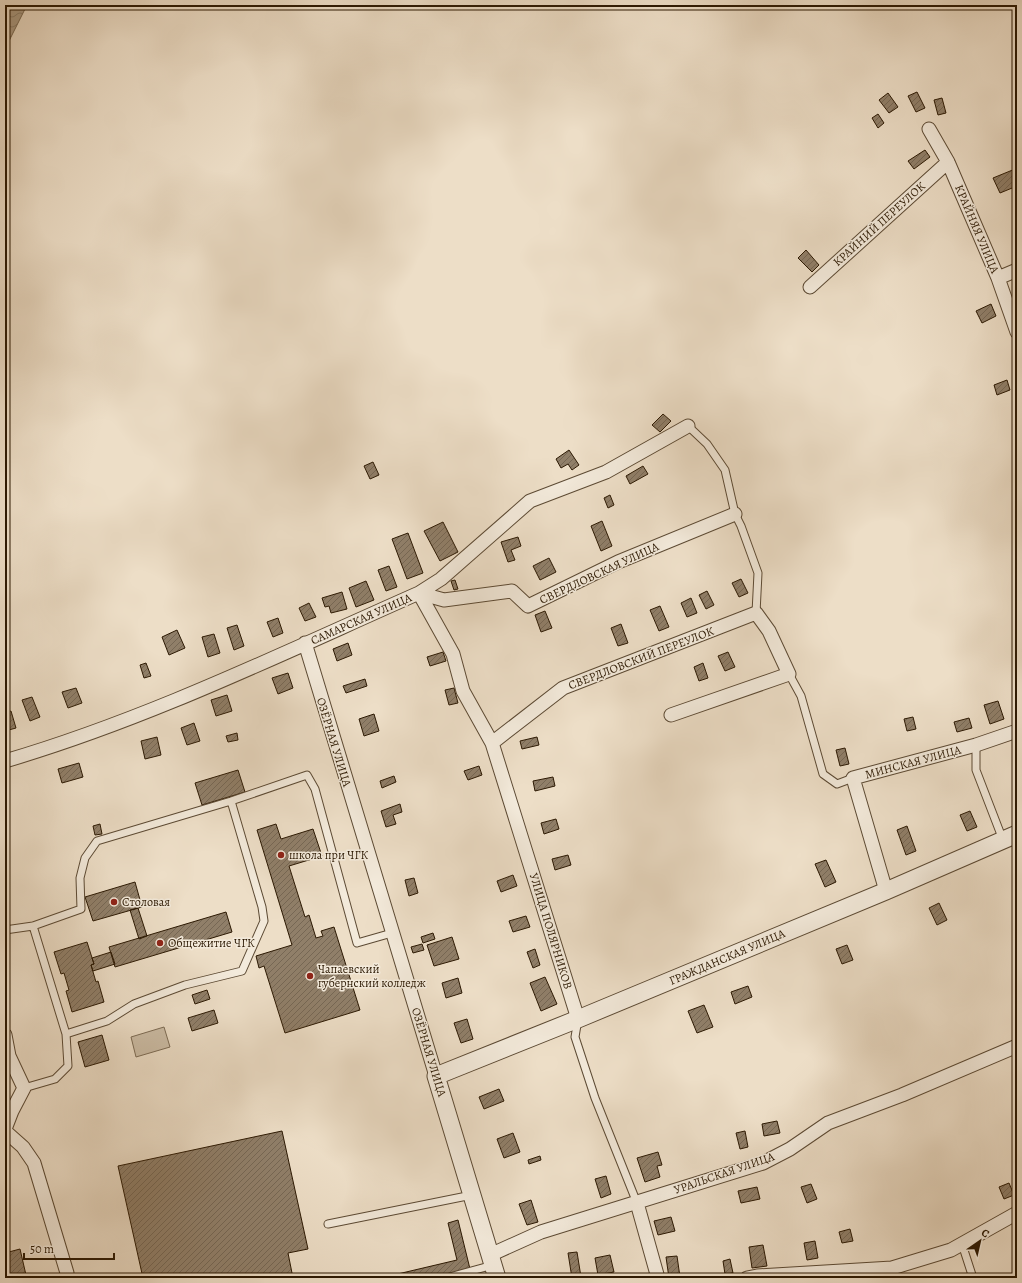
<svg xmlns="http://www.w3.org/2000/svg" width="1022" height="1283" font-family="Alegreya,serif">
  <style>
    .grass { fill: #ccbda6; stroke: #7c6b54 }
    .water { fill: url(#water-waves); stroke: #786750 }
    .building { fill: url(#building-hatch); stroke: #2c1903 }
    .lines { fill: none; stroke-linecap: round; stroke-linejoin: round }
    .service-casing { stroke: #5c4a34; stroke-width: 9 }
    .minor-casing { stroke: #5c4a34; stroke-width: 15 }
    .tertiary-casing { stroke: #5c4a34; stroke-width: 19 }
    .service { stroke: #f3eadb; stroke-width: 7 }
    .minor { stroke: #f3eadb; stroke-width: 13 }
    .tertiary { stroke: #f3eadb; stroke-width: 17 }
    .poi-dot { fill: #8f2418; stroke: #f3eadb; stroke-width: 1.5 }
    .labels { text-anchor: middle; dominant-baseline: central; stroke-width: 3; stroke-linejoin: round; paint-order: stroke }
    .street-label { font-size: 12px; fill: #2c1903; stroke: #f3eadb }
    .poi-label { font-size: 12px; fill: #2c1903; stroke: #f3eadb; text-anchor: start }
  </style>
  <defs>
    <pattern id="water-waves" width="16" height="10" patternUnits="userSpaceOnUse"><rect width="16" height="10" fill="#ab9b84"/><path d="M0 5q4-4 8 0t8 0" fill="none" stroke="#8b7e6a"/></pattern>
    <pattern id="building-hatch" width="6" height="6" patternUnits="userSpaceOnUse"><rect width="6" height="6" fill="#907f69"/><path d="M-1 1l2-2M0 6l6-6M5 7l2-2" fill="none" stroke="#766754"/></pattern>
  </defs>
  <rect width="100%" height="100%" fill="#eddec7"/>
  <filter id="stains"><feTurbulence type="fractalNoise" baseFrequency=".005" numOctaves="4"/><feColorMatrix values="0 0 0 0 .2 0 0 0 0 .09 0 0 0 0 .02 0 0 0 .5 -.17"/></filter>
  <radialGradient id="worn" r=".72"><stop offset=".6" stop-color="#630" stop-opacity="0"/><stop offset="1" stop-color="#630" stop-opacity=".3"/></radialGradient>
  <path class="grass" d="M164 1027 170 1047 136 1057 131 1037Z"/>
  <path class="water" d="M5 5H27L5 49Z"/>
  <path class="building" d="M917 92 925 108 916 112 908 96Z
    M888 93 898 107 889 113 879 100Z
    M942 98 946 113 938 115 934 100Z
    M878 114 884 123 878 128 872 118Z
    M925 150 930 157 914 169 908 161Z
    M1015 169 1017 174V186L1000 193 993 178Z
    M806 250 819 265 812 272 798 258Z
    M991 304 996 316 982 323 976 311Z
    M1007 380 1010 390 997 395 994 385Z
    M663 414 671 421 660 432 652 425Z
    M569 450 579 465 572 470 568 464 561 468 556 459Z
    M373 462 379 475 370 479 364 466Z
    M643 466 648 474 630 484 626 476Z
    M610 495 614 505 608 508 604 498Z
    M602 521 612 546 601 551 591 526Z
    M443 522 458 552 440 561 424 531Z
    M408 533 423 573 407 579 392 539Z
    M518 537 521 546 511 550 515 560 508 562 501 542Z
    M549 558 556 572 540 580 533 566Z
    M389 566 397 587 386 591 378 570Z
    M741 579 748 593 739 597 732 583Z
    M455 580 458 589 454 590 451 581Z
    M366 581 374 600 356 607 349 588Z
    M707 591 714 605 706 609 699 595Z
    M342 592 347 609 331 613 329 606 325 607 322 598Z
    M691 598 697 613 687 617 681 603Z
    M309 603 316 617 305 621 299 608Z
    M660 606 669 627 659 631 650 610Z
    M545 611 552 628 541 632 535 615Z
    M278 618 283 633 273 637 267 622Z
    M621 624 628 643 618 646 611 628Z
    M237 625 244 646 234 650 227 628Z
    M177 630 185 648 169 655 162 637Z
    M214 634 220 653 208 657 202 637Z
    M348 643 352 655 337 661 333 649Z
    M443 652 446 661 430 666 427 657Z
    M728 652 735 667 725 671 718 656Z
    M146 663 151 676 144 678 140 665Z
    M703 663 708 678 699 681 694 667Z
    M288 673 293 688 278 694 272 678Z
    M365 679 367 686 346 693 343 686Z
    M76 688 82 703 68 708 62 692Z
    M454 688 458 703 449 705 445 690Z
    M227 695 232 711 216 716 211 700Z
    M32 697 40 717 30 721 22 700Z
    M998 701 1004 719 990 724 984 705Z
    M11 711 16 728 5 731V713Z
    M374 714 379 731 364 736 359 719Z
    M913 717 916 729 907 731 904 719Z
    M969 718 972 728 957 732 954 722Z
    M194 723 200 741 187 745 181 728Z
    M237 733 238 740 228 742 226 736Z
    M157 737 161 755 145 759 141 741Z
    M537 737 539 745 522 749 520 741Z
    M845 748 849 764 840 766 836 750Z
    M79 763 83 777 62 783 58 769Z
    M479 766 482 775 468 780 464 771Z
    M238 770 245 792 202 805 195 783Z
    M394 776 396 782 382 788 380 781Z
    M553 777 555 786 535 791 533 781Z
    M400 804 402 812 393 815 396 824 386 827 381 811Z
    M970 811 977 827 967 831 960 815Z
    M556 819 559 829 544 834 541 823Z
    M100 824 102 834 95 835 93 826Z
    M276 824 281 839 313 829 322 856 289 866 305 917 309 915 316 938 323 936 321 931 334 927 360 1010 285 1033 264 966 259 968 256 956 292 945 257 830Z
    M907 826 916 851 906 855 897 830Z
    M568 855 571 865 555 870 552 859Z
    M826 860 836 882 825 887 815 864Z
    M513 875 517 886 501 892 497 881Z
    M414 878 418 893 409 896 405 880Z
    M135 882 142 907 93 921 85 897Z
    M939 903 947 920 937 925 929 908Z
    M138 908 147 936 139 939 130 910Z
    M226 912 232 932 115 967 109 947Z
    M526 916 530 927 513 932 509 921Z
    M433 933 435 939 423 943 421 937Z
    M452 937 459 959 434 966 427 945Z
    M87 942 94 964 91 965 96 982 98 981 104 1002 72 1012 66 991 69 990 64 973 61 974 54 952Z
    M422 944 424 950 413 953 411 947Z
    M847 945 853 960 842 964 836 949Z
    M535 949 540 965 533 968 527 952Z
    M111 952 115 964 93 971 91 965 94 964 92 958Z
    M545 977 557 1004 541 1011 530 983Z
    M458 978 462 993 446 998 442 983Z
    M748 986 752 997 735 1004 731 992Z
    M207 990 210 999 195 1004 192 995Z
    M704 1005 713 1027 697 1033 688 1011Z
    M214 1010 218 1023 192 1031 188 1018Z
    M467 1019 473 1039 461 1043 454 1023Z
    M102 1035 109 1060 85 1067 78 1042Z
    M499 1089 504 1101 484 1109 479 1097Z
    M777 1121 780 1133 764 1136 762 1124Z
    M282 1131 308 1249 288 1253 293 1278H143L118 1166Z
    M745 1131 748 1147 740 1149 736 1133Z
    M513 1133 520 1152 504 1158 497 1139Z
    M658 1152 662 1165 657 1166 660 1177 645 1182 637 1158Z
    M540 1156 541 1160 529 1164 528 1160Z
    M606 1176 611 1194 601 1198 595 1179Z
    M1009 1183 1014 1195 1004 1199 999 1187Z
    M811 1184 817 1199 807 1203 801 1187Z
    M757 1187 760 1199 741 1203 738 1191Z
    M531 1200 538 1222 527 1225 519 1204Z
    M671 1217 675 1231 658 1235 654 1221Z
    M458 1220 470 1269 430 1278H385V1277L457 1260 448 1223Z
    M850 1229 853 1241 842 1243 839 1232Z
    M815 1241 818 1258 807 1260 804 1243Z
    M763 1245 767 1266 752 1268 749 1247Z
    M20 1249 26 1275 8 1278 5 1265V1253Z
    M577 1252 581 1277 572 1278 568 1253Z
    M610 1255 614 1272 598 1275 595 1258Z
    M677 1256 680 1277 669 1278 666 1257Z
    M730 1259 733 1273 725 1274 723 1261Z"/>
  <g class="lines">
    <g class="service-casing">
      <path id="service" d="M688 426 707 444 725 470 735 514 741 526 758 573 756 613
        M789 674 801 696 823 774 837 784 853 778
        M976 745V770L1003 840
        M33 926 66 1034
        M5 930 33 926 81 909 80 878 85 858 97 841 231 801 307 775 315 789 357 943 392 933
        M578 1019 575 1037 595 1098 637 1203
        M24 1088 55 1079 68 1066 66 1034 107 1021 134 1004 185 985 242 971 264 921 262 907 231 801
        M328 1224 472 1195
        M962 1244 973 1278
        M446 1278 493 1265"/>
    </g>
    <g class="minor-casing">
      <path id="minor" d="M929 129 948 162 998 278 1017 332
        M998 278 1017 270
        M810 287 948 162
        M419 593 453 654 463 691 492 743 578 1019
        M419 593 444 600 512 591 528 606 618 562 735 514
        M305 643 436 1076
        M492 743 563 688 756 613 769 631 789 674 671 715
        M5 761C148 719 283 653 419 593L441 579 530 501 606 472 688 426
        M886 891 853 778 976 745 1017 731
        M5 1035 9 1056 24 1088 12 1111 5 1129
        M5 1131 23 1147 34 1163 67 1273V1278
        M637 1203 658 1278
        M490 1255 541 1232 763 1163 790 1149 828 1123 902 1095 1017 1046
        M747 1278 757 1276 892 1268 951 1250 1017 1213"/>
    </g>
    <g class="tertiary-casing">
      <path id="tertiary" d="M497 1278 436 1076 578 1019 886 891 1017 834"/>
    </g>
    <use href="#service" class="service"/>
    <use href="#minor" class="minor"/>
    <use href="#tertiary" class="tertiary"/>
  </g>
  <g class="poi-dot">
    <circle cx="281" cy="855" r="4"/>
    <circle cx="114" cy="902" r="4"/>
    <circle cx="160" cy="943" r="4"/>
    <circle cx="310" cy="976" r="4"/>
  </g>
  <g class="labels">
    <g class="street-label">
      <text transform="translate(879 224) rotate(-42)">КРАЙНИЙ ПЕРЕУЛОК</text>
      <text transform="translate(977 229) rotate(67)">КРАЙНЯЯ УЛИЦА</text>
      <text transform="translate(599 573) rotate(-25)">СВЕРДЛОВСКАЯ УЛИЦА</text>
      <text transform="translate(361 619) rotate(-24)">САМАРСКАЯ УЛИЦА</text>
      <text transform="translate(641 658) rotate(-21)">СВЕРДЛОВСКИЙ ПЕРЕУЛОК</text>
      <text transform="translate(334 742) rotate(73)">ОЗЁРНАЯ УЛИЦА</text>
      <text transform="translate(913 762) rotate(-15)">МИНСКАЯ УЛИЦА</text>
      <text transform="translate(551 931) rotate(73)">УЛИЦА ПОЛЯРНИКОВ</text>
      <text transform="translate(727 957) rotate(-23)">ГРАЖДАНСКАЯ УЛИЦА</text>
      <text transform="translate(429 1052) rotate(73)">ОЗЁРНАЯ УЛИЦА</text>
      <text transform="translate(724 1173) rotate(-19)">УРАЛЬСКАЯ УЛИЦА</text>
    </g>
    <g class="poi-label">
      <text x="289" y="855">школа при ЧГК</text>
      <text x="122" y="902">Столовая</text>
      <text x="168" y="943">Общежитие ЧГК</text>
      <text x="318" y="969">Чапаевский<tspan x="318" dy="14">губернский колледж</tspan></text>
    </g>
  </g>
  <rect width="1022" height="1283" fill="none" stroke="#eddec7" stroke-width="20"/>
  <rect x="6" y="6" width="1010" height="1271" fill="none" stroke="#2c1903" stroke-width="2"/>
  <rect x="10" y="10" width="1002" height="1263" fill="none" stroke="#2c1903"/>
  <g transform="translate(980 1241) rotate(34)" stroke="#f3eadb" stroke-width="3" paint-order="stroke">
  <path d="M0-3L7 15L0 10L-7 15Z" fill="#2c1903"/>
  <text y="-6" font-size="11" font-weight="bold" text-anchor="middle" fill="#2c1903">С</text>
  </g>
  <path d="M24 1253v6h90v-6" fill="none" stroke="#2c1903" stroke-width="2"/>
  <text x="30" y="1253" font-size="12" fill="#2c1903" stroke="#f3eadb" stroke-width="3" paint-order="stroke">50 m</text>
  <rect width="100%" height="100%" filter="url(#stains)"/>
  <rect width="100%" height="100%" fill="url(#worn)"/>
</svg>
